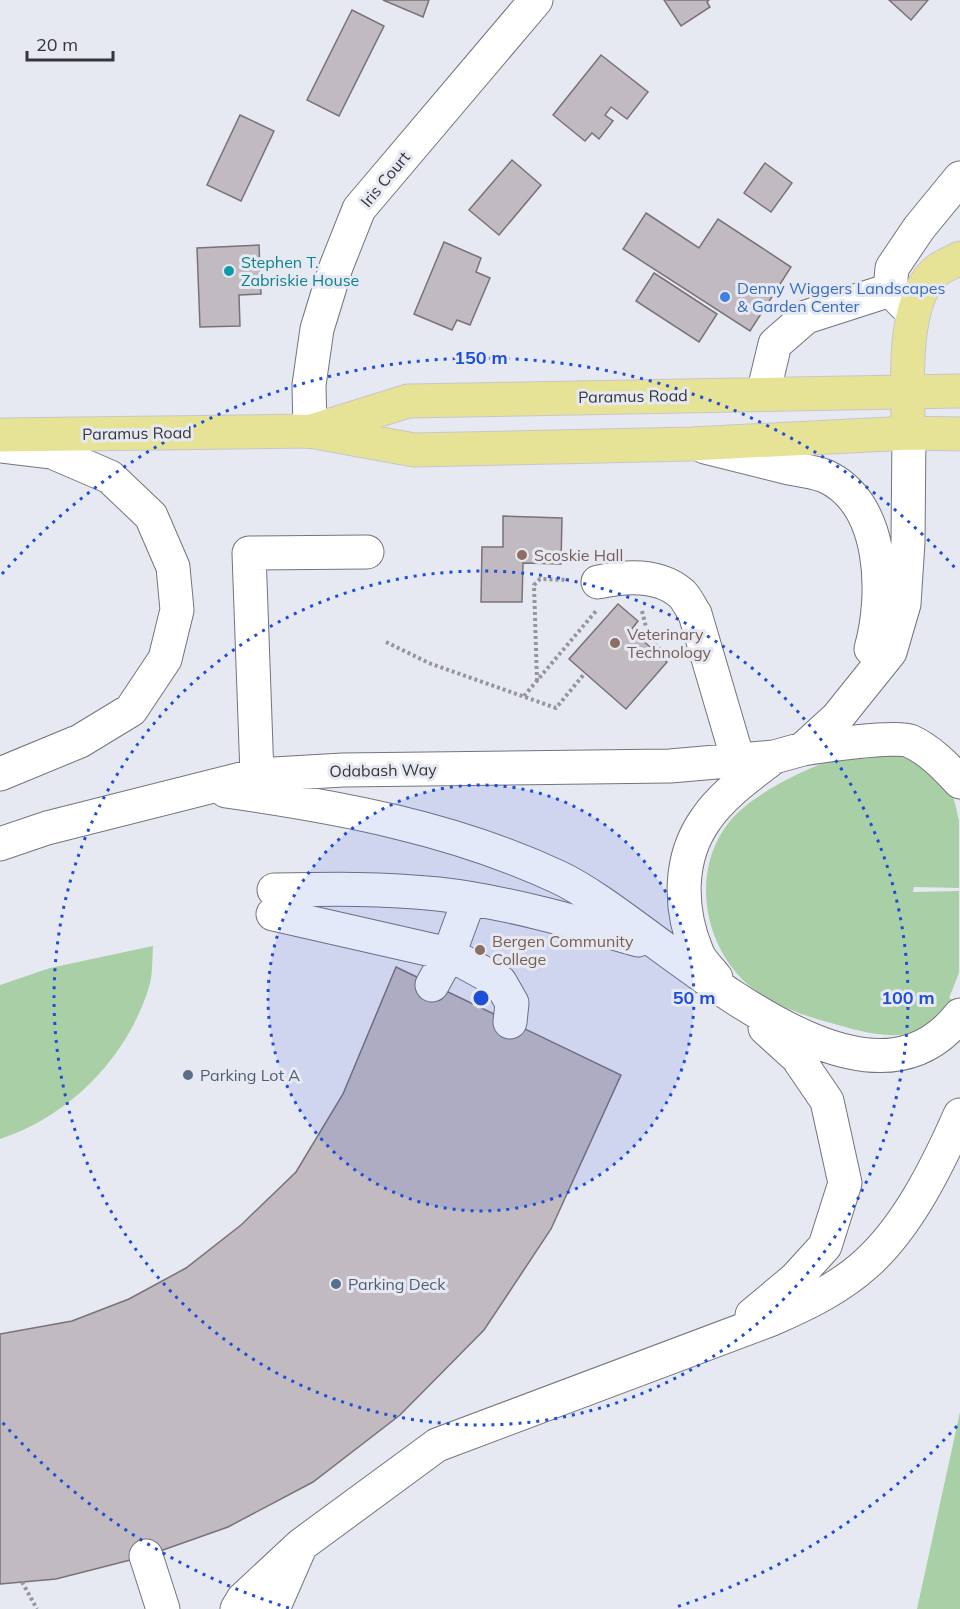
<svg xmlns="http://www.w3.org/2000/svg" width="960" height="1609" font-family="Mulish,sans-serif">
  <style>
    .green { fill: #a9cfa6 }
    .building { fill: #c2bac1; stroke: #797278; stroke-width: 1.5 }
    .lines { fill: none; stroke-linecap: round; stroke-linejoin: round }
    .minor-casing { stroke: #73747d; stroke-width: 35 }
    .major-casing { stroke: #c6c7c8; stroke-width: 35 }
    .path { stroke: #95969d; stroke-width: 4; stroke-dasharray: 3 3; stroke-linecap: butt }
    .minor { stroke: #fff; stroke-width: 33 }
    .major { stroke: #e6e397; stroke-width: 33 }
    .ring { fill: none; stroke: #1d4ed8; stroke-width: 3; stroke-dasharray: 3 6 }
    .culture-dot { fill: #0f9aa8; stroke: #e7e9f2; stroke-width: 2 }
    .shop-dot { fill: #3f7fe0; stroke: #e7e9f2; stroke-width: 2 }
    .education-dot { fill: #8d6e63; stroke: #e7e9f2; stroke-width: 2 }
    .service-dot { fill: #5c6f8a; stroke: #e7e9f2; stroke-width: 2 }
    .labels { text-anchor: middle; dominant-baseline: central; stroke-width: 6; stroke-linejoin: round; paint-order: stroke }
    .street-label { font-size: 16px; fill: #35363a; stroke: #e7e9f2 }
    .culture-label { font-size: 16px; fill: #0d838f; stroke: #e7e9f2; text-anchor: start }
    .shop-label { font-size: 16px; fill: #366cbe; stroke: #e7e9f2; text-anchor: start }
    .education-label { font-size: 16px; fill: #785e54; stroke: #e7e9f2; text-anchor: start }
    .service-label { font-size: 16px; fill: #4e5e75; stroke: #e7e9f2; text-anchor: start }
    .centre { fill: #1d4ed8; stroke: #e7e9f2; stroke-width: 3 }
    .ring-label { font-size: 18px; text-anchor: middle; font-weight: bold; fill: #1d4ed8; stroke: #e7e9f2; stroke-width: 6; stroke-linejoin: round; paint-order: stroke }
  </style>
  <rect width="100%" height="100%" fill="#e7e9f2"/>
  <path class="green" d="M917 752 951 792 955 803 959 821V888L914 887 913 892 959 891V973L949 998 955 1001C945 1010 935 1022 924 1028 897 1043 859 1031 831 1023 805 1016 778 1007 756 991 704 953 688 872 730 821 755 791 820 760 858 753 876 750 898 752 917 752Z
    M153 946C152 959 153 975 149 987 127 1058 70 1116 0 1139V985L50 968Z
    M960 1412V1609H917Z"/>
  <path class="building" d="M383 0H429L423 17Z
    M664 0H709L707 2 710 7 681 26Z
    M889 0H928L911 20Z
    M352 10 384 26 339 116 307 100Z
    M601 55 648 92 627 119 611 107 605 115 613 121 599 139 592 133 585 141 553 115Z
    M240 115 274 131 241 201 207 185Z
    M512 160 541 185 499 235 469 210Z
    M765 163 792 183 771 212 744 193Z
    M646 213 699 248 718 219 791 267 750 331 623 249Z
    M444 242 481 258 476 272 490 278 470 325 457 320 452 330 414 314Z
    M259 245 261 294 239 295 240 326 200 327 197 248Z
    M654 273 717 314 699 342 636 301Z
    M503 516 562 518 561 564 523 563 522 602H481L482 547H503Z
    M618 604 638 621 631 630 667 662 626 709 569 659Z
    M396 967 621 1075 551 1229 484 1330 400 1415 313 1482 228 1527 146 1556 56 1579 0 1584V1334L72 1321 129 1299 186 1268 241 1225 296 1172 343 1094Z"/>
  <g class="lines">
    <g class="minor-casing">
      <path id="minor" d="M905 305 890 290 892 268 919 228 960 178
        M763 394 775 344 806 317 890 290
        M310 431 309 385 317 329 336 267 359 209 536 0
        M0 446 52 452 110 477 151 516 173 567 177 610 165 659 131 710 80 741 0 774
        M705 447C733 454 761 461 789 468 801 470 815 472 825 476 885 503 886 595 871 649
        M598 582C625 576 660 574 682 594 687 599 691 608 695 614L738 760
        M803 749C821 746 896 735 910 741 930 750 945 766 960 782
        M257 775 249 553 367 552
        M226 791C339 807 453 828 558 877 654 921 858 1146 960 1015
        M0 844 47 828 257 775 343 770 670 766 774 757 803 749 837 718 890 652 904 604 908 542 909 433
        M274 890C329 889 383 888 438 894 502 901 577 922 638 940
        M273 914 449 954 500 982 512 1003 510 1022
        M716 978C710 970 700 961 697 952 679 909 678 858 706 819 723 794 751 775 774 757
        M432 985 449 954 469 900
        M752 1315 795 1279 825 1246 845 1183 827 1101 797 1057 765 1028
        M301 1545 437 1445 772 1319C806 1304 840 1288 867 1263 908 1226 938 1165 960 1115
        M146 1556 163 1609
        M237 1609 243 1599 301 1545 273 1609"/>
    </g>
    <g class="major-casing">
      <path id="major" d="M908 415C907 376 903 294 939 269 945 265 953 262 960 258
        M315 430 408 401 960 391
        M0 435 310 431 414 450 692 444 909 433 960 434"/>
    </g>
    <path class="path" d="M642 611 649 639 665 654 662 657
      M386 642 429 663 556 708 585 673
      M537 681 534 585 540 579 569 580
      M524 696 596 611
      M22 1582 37 1609"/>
    <use href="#minor" class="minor"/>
    <use href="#major" class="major"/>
  </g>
  <circle cx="481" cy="998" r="213" fill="#1d4ed8" fill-opacity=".12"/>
  <g class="ring">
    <circle cx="481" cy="998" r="213"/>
    <circle cx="481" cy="998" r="427"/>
    <path d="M957 1426A640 640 0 0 1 673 1608M289 1608A640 640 0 0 1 2 1422M2 574A640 640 0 0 1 957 570"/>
  </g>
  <circle class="culture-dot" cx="229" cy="271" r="6"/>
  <circle class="shop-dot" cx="725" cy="297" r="6"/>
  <g class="education-dot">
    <circle cx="522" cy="555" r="6"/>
    <circle cx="615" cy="643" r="6"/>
    <circle cx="480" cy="950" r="6"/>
  </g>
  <g class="service-dot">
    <circle cx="188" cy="1075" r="6"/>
    <circle cx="336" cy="1284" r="6"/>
  </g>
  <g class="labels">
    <g class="street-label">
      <text transform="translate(385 179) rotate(-50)">Iris Court</text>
      <text transform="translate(633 396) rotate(-1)">Paramus Road</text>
      <text transform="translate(137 433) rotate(-1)">Paramus Road</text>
      <text transform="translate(383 770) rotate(-1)">Odabash Way</text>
    </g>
    <g class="culture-label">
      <text x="241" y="262">Stephen T.<tspan x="241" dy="18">Zabriskie House</tspan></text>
    </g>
    <g class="shop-label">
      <text x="737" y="288">Denny Wiggers Landscapes<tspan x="737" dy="18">&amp; Garden Center</tspan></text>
    </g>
    <g class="education-label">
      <text x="534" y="555">Scoskie Hall</text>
      <text x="627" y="634">Veterinary<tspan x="627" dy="18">Technology</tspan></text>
      <text x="492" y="941">Bergen Community<tspan x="492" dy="18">College</tspan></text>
    </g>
    <g class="service-label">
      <text x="200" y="1075">Parking Lot A</text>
      <text x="348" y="1284">Parking Deck</text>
    </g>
  </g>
  <circle cx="481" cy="998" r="9" class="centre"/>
  <g class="ring-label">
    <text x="481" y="364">150 m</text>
    <text x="694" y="1004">50 m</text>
    <text x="908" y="1004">100 m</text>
  </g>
  <path d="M27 51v9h86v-9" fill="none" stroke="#35363a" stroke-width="3"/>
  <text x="36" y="51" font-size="18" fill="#35363a" stroke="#e7e9f2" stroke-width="4.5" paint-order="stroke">20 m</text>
</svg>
